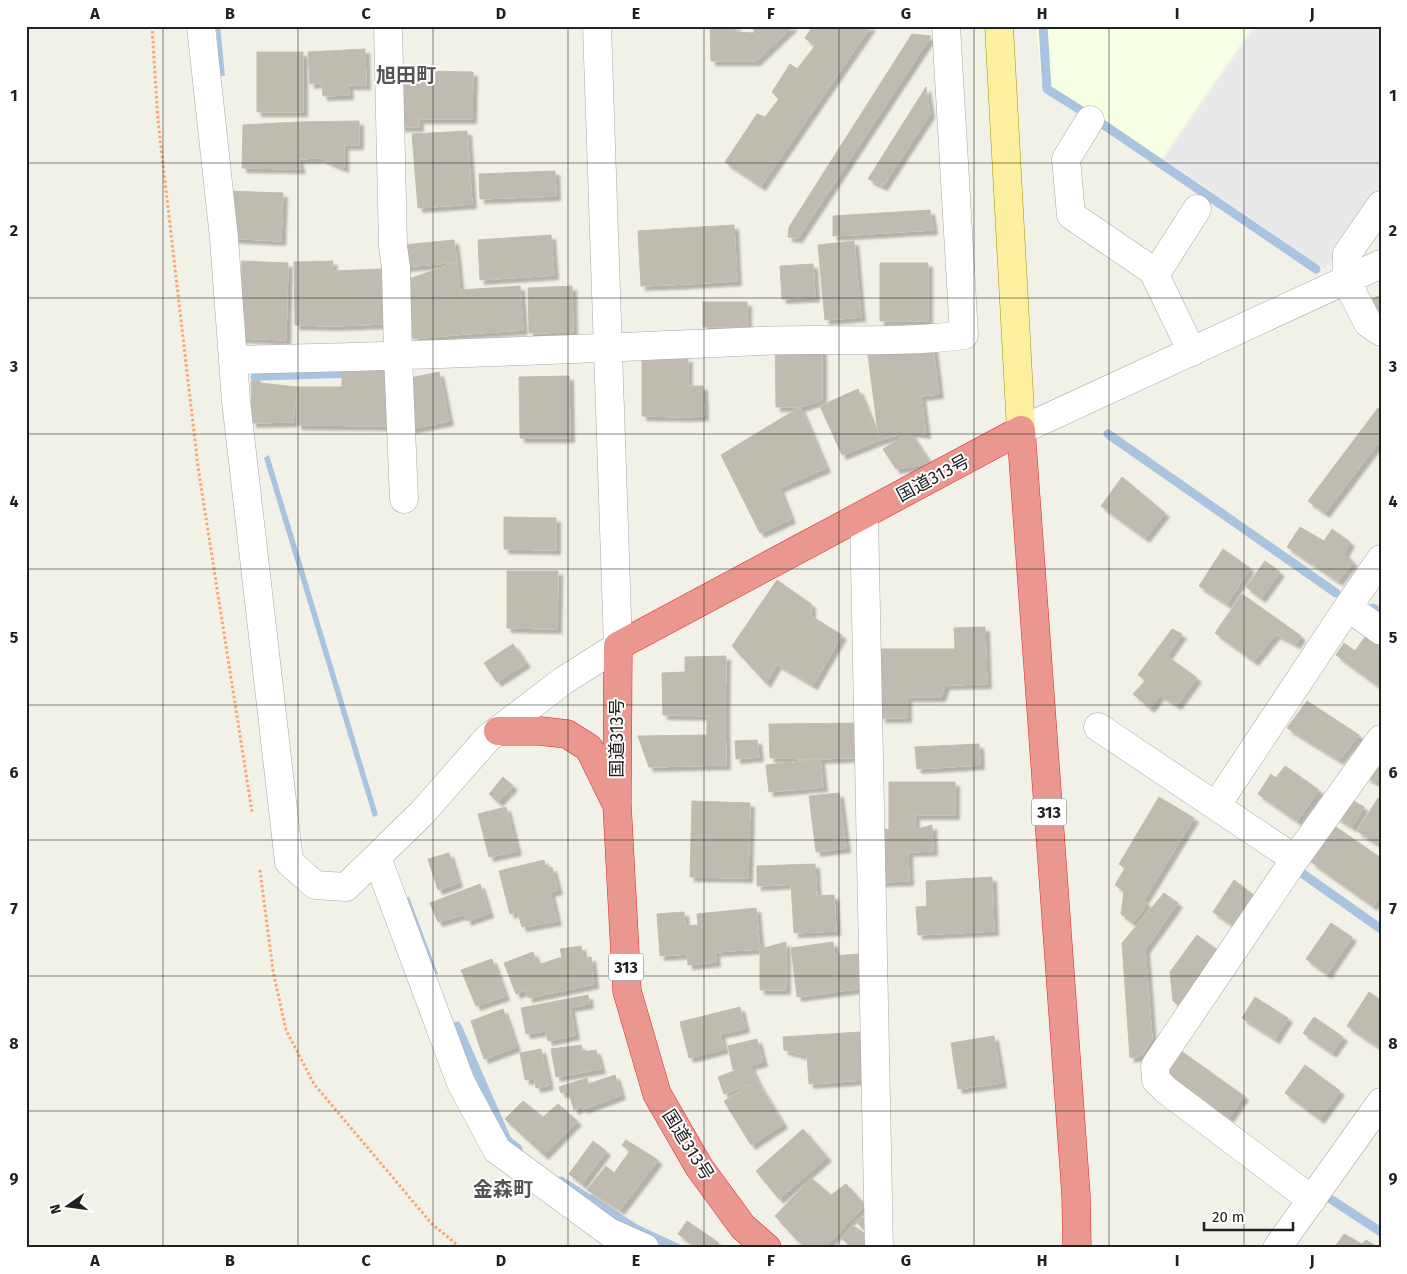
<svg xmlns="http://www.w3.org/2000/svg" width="1407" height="1274" font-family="'Fira Sans','Noto Sans JP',sans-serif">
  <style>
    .education { fill: #f7ffe4 }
    .parking { fill: #e9e9e9 }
    .water { fill: #a8c4e0 }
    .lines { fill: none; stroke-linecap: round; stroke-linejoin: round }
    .stream { stroke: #a8c4e0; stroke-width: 9 }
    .building { fill: #bfbbb1; stroke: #c4bdaa; filter: url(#shadow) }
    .minor-casing { stroke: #a8a8a8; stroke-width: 29 }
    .major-casing { stroke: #9f9600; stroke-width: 29 }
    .highway-casing { stroke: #e02531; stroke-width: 29 }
    .path { stroke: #fda46e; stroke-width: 3; stroke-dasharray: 2.5 2.5; stroke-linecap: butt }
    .minor { stroke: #fff; stroke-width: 28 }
    .major { stroke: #fef0a1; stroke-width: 28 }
    .highway { stroke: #ea978f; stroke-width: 28 }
    .grid { fill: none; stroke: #212121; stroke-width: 1; stroke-opacity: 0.55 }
    .labels { text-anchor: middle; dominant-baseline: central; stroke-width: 4; stroke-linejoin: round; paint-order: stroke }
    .shield { fill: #fff; stroke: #646464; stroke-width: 1 }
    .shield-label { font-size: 16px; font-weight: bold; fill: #212121 }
    .street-label { font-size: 18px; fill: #212121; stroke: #fff }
    .quarter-label { font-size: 20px; font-weight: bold; fill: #545454; stroke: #fff }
    .neatline { fill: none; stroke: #212121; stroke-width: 2 }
    .grid-label { font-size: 16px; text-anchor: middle; font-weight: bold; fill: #212121 }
  </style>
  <defs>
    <filter id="shadow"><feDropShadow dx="4.5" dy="4.5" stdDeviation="1" flood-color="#0004"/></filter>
  </defs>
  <rect width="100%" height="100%" fill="#f2f1e8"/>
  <path class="education" d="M1036 26H1253L1161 159 1087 109 1042 84Z"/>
  <path class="parking" d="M1256 26H1381V192L1361 221 1325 269 1164 159Z"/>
  <path class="water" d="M216 26H220L225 76H220Z
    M269 455 378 815 373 817 264 458Z
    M409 897 438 974 434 975 405 898Z"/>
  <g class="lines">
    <path class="stream" d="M1043 26 1047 89 1082 111
      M1104 125 1316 269
      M263 376 354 373
      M255 377 259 394
      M1108 434 1336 593
      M1373 608 1381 613
      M1303 874 1381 929
      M457 1026 507 1140 518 1149
      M561 1181 636 1229 677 1248
      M1332 1200 1381 1232"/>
  </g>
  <path class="building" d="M710 26H736V32L754 33V26H793L756 61H711Z
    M813 26H871L761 186 725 162 757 114 765 117 779 99 772 92 790 64 797 69 815 46 805 38Z
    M912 34 931 36 798 238 788 237 789 227Z
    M365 49 366 85H348L349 95 323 96 322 83 310 84 308 52Z
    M257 52H303V112H257Z
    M422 71 473 72 472 119H419V127H400L401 81H422Z
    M926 87 930 114 883 186 868 179Z
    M359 121V145H344V168L320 158 298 159 297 122Z
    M297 122 298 159 301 169 242 168 243 125Z
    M467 131 472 204 418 208 412 134Z
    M555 171 556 196 480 199 479 174Z
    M226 191 283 193 281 241 224 238Z
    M930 210 933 230 833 236V216Z
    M734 225 737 281 687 284 684 228Z
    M684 228 687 284 641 286 638 231Z
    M551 235 554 275 480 280 478 240Z
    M454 240 457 262 396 268 393 246Z
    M854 241 861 317 825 320 818 245Z
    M242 261 288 263 286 340 239 338Z
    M333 261 331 271 333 326 295 325 294 262Z
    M457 262 464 334 413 339 409 279Z
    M880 263H928V321H880Z
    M813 264 815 297 782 299 780 266Z
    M382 269 384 324 333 326 331 271Z
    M520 286 523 330 464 334 461 290Z
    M572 286 573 332 529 333 528 288Z
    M1381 295V310L1378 311 1372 299Z
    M703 302H747V327H703Z
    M932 339 939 394 921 396 926 434 910 432 879 440 867 348Z
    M775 340H822V400L800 407H776Z
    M642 358H688L687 417 642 416Z
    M342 366H389L388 426 297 425V387H342Z
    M439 372 449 421 410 429 400 380Z
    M569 376 570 438H520L519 377Z
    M251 382 297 387 293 422 252 423Z
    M687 386H703L704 416 687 417Z
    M858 389 879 440 842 455 820 406Z
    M800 407 826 468 779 488 791 519 760 533 721 455Z
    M1378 408 1381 411V439L1325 513 1308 501Z
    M910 432 930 463 896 469 883 449Z
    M1122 477 1165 513 1145 538 1101 506Z
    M504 517 556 518V550L504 549Z
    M1300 527 1324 541 1332 529 1350 542 1344 553 1353 562 1338 581 1287 547Z
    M1223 549 1250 568 1227 604 1199 586Z
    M1265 561 1280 572 1261 598 1246 587Z
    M507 571H558L557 629 507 628Z
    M777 580 811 604V616L842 635 813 685 777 664 766 683 732 646Z
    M1242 594 1301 636 1296 644 1276 634 1254 661 1215 633Z
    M985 627 987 684 945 685 941 697H907V718H881V649H955L954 628Z
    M1172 629 1182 634 1167 656 1197 678 1177 705 1160 695 1150 708 1133 694 1146 680 1138 675Z
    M1367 634 1381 644V688L1336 655 1344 643 1355 651Z
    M513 644 526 663 497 682 484 663Z
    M726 656 725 716 663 715 662 673 685 672V657Z
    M1307 701 1359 735 1339 760 1287 728Z
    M725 716 726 765 649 767 638 736 707 735V717Z
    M868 723V757L820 759 770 758 769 724Z
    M757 740 759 757 736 759 735 741Z
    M979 744 980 765 917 769 915 747Z
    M820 759 823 787 769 792 766 765Z
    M1374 765 1381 769V774L1376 782 1366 777Z
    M1285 766 1319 790 1297 821 1258 794 1271 774 1276 778Z
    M503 777 513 786 498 802 489 794Z
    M889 782H955V815H915V830H889Z
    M839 793 846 848 816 852 809 796Z
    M1159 797 1194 818 1143 901 1147 903 1133 923 1121 914 1124 891 1115 885 1125 868 1119 864Z
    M1347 797 1364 807 1352 827 1336 817Z
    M1378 798 1381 800V846L1357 831Z
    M692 801 750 803 748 878 690 877Z
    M506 807 517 851 489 857 478 814Z
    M932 825 933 851 908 852 909 881 881 882 879 827 889 830H915Z
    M1336 827 1381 858V894L1373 906 1311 862Z
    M449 853 458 883 438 890 428 859Z
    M544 860 546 869 552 867 558 890 550 892 557 921 522 927 517 911 510 914 499 871Z
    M815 864 816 883 757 886V866Z
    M992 877 994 931 918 935 916 907 927 906 926 881Z
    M1234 880 1256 897 1234 926 1213 912Z
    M816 883 817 896 834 895 836 931 794 933 791 884Z
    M480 884 489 913 467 921 465 914 438 922 430 903Z
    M1164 893 1178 903 1145 949 1152 1039 1141 1056 1130 1058 1122 943Z
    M756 908 760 949 715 952 716 962 688 965 685 926 698 925 697 914Z
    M684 912 687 954 660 956 657 914Z
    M1331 923 1352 937 1327 974 1306 959Z
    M1197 935 1219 951 1181 1007 1173 1001 1170 972Z
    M786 942V990H760V949Z
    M833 942 835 956 858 954 862 988 797 997 791 948Z
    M581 946 583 958 591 957 594 984 528 998 527 989 516 994 504 963 533 952 538 965 562 957 560 949Z
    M492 959 505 996 476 1006 461 970Z
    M1369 992 1381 1000V1049L1347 1026Z
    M588 995 589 1004 570 1007 575 1035 548 1041 545 1031 526 1034 521 1008Z
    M1255 997 1288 1018 1275 1039 1242 1018Z
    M740 1007 745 1028 720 1034 724 1049 689 1058 680 1022Z
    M503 1009 516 1047 484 1059 471 1021Z
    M1314 1017 1343 1037 1332 1053 1303 1033Z
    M860 1032 863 1080 809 1084 807 1056 784 1050 783 1037Z
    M994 1036 1002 1083 958 1089 951 1043Z
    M757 1039 763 1062 733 1070 728 1046Z
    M581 1045 582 1052 596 1050 601 1069 556 1077 551 1049Z
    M541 1049 549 1085 536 1088 534 1079 525 1080 520 1053Z
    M1181 1051 1244 1096 1229 1118 1166 1072Z
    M750 1065 757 1081 724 1094 718 1077Z
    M1305 1065 1340 1091 1320 1119 1285 1093Z
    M615 1075 621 1095 583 1109 582 1106 574 1110 568 1091 561 1093 559 1087 587 1078 588 1084Z
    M757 1081 783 1124 751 1145 724 1101Z
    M523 1101 543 1117 558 1104 577 1121 544 1155 505 1119Z
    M803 1129 827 1157 779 1199 756 1171Z
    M626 1140 658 1160 620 1210 587 1190 606 1166 614 1173 630 1151 622 1145Z
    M593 1141 606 1151 582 1184 569 1174Z
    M811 1178 831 1195 846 1184 865 1205 824 1248H808L796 1239 775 1216Z
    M861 1216 872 1225 866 1231 856 1222Z
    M687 1221 719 1243 716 1248H697L678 1234Z
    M852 1225 870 1237 871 1248H854L842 1239Z
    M1344 1234 1362 1244 1366 1240 1379 1248H1334Z"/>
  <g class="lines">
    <g class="minor-casing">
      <path id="minor" d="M201 26 224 238 236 401 289 862 315 885 346 887 422 813 488 738 563 681 618 646 597 26
        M388 26 393 246 396 268 398 356 404 499
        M1090 120 1066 159 1071 215 1153 271 1192 352
        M1381 205 1347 254 1346 280 1368 323 1381 332
        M1155 275 1197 209
        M234 360C409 356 584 349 760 341 828 338 896 344 964 335L946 26
        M1021 430 1381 264
        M864 515 879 1248
        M1348 607 1381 631
        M1098 727 1295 859
        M1216 806 1348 607 1381 559
        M377 858 461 1083 497 1150 609 1232 645 1248
        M1312 1200 1166 1090 1156 1080 1155 1066 1295 859 1381 739
        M1277 1248 1381 1102"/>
    </g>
    <g class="major-casing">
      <path id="major" d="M999 26 1021 430"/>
    </g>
    <g class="highway-casing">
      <path id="highway" d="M498 731H540L567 734 589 748 615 801
        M767 1248 743 1227 699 1167 657 1094 627 991 617 804 618 646 1021 430 1076 1195 1077 1248"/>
    </g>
    <path class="path" d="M152 26 158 121 198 467 252 812
      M260 870 273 971 286 1030 314 1084 432 1224 461 1248"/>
    <use href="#minor" class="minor"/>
    <use href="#major" class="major"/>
    <use href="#highway" class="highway"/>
  </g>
  <path class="grid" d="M163 26V1248M298 26V1248M433 26V1248M568 26V1248M704 26V1248M839 26V1248M974 26V1248M1109 26V1248M1244 26V1248M26 163H1381M26 298H1381M26 434H1381M26 569H1381M26 705H1381M26 840H1381M26 976H1381M26 1111H1381"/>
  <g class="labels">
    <g class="shield">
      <rect x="1031.5" y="798.5" width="35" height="27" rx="4"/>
      <rect x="608.5" y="953.5" width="35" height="27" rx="4"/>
    </g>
    <g class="shield-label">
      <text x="1049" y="812">313</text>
      <text x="626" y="967">313</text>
    </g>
    <g class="street-label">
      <text transform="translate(933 478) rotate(-28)">国道313号</text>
      <text transform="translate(617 738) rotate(-90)">国道313号</text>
      <text transform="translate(688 1145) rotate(58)">国道313号</text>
    </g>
    <g class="quarter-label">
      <text x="406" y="75">旭田町</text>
      <text x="503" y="1189">金森町</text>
    </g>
  </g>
  <rect width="1407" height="1274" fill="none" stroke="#ffffff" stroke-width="55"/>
  <g transform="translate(68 1206) rotate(256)" stroke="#ffffff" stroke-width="4" paint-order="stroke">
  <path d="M0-4L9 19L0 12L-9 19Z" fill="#212121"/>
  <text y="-8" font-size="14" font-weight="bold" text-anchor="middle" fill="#212121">N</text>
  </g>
  <path d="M1204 1222v8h89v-8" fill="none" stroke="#212121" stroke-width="2.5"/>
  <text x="1212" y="1222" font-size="15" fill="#212121" stroke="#ffffff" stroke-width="4" paint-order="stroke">20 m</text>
  <rect x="28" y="28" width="1352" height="1218" class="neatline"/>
  <g class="grid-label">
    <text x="95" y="19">A</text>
    <text x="230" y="19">B</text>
    <text x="366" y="19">C</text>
    <text x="501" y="19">D</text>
    <text x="636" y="19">E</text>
    <text x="771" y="19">F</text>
    <text x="906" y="19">G</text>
    <text x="1042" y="19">H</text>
    <text x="1177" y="19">I</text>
    <text x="1312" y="19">J</text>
    <text x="14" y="101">1</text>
    <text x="1393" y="101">1</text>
    <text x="14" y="236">2</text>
    <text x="1393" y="236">2</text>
    <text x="14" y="372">3</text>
    <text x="1393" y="372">3</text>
    <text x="14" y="507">4</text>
    <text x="1393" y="507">4</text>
    <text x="14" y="643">5</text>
    <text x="1393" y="643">5</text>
    <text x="14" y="778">6</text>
    <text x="1393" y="778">6</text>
    <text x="14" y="914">7</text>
    <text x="1393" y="914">7</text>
    <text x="14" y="1049">8</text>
    <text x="1393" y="1049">8</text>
    <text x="14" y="1184">9</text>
    <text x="1393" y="1184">9</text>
    <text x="95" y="1266">A</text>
    <text x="230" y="1266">B</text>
    <text x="366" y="1266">C</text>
    <text x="501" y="1266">D</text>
    <text x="636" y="1266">E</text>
    <text x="771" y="1266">F</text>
    <text x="906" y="1266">G</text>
    <text x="1042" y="1266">H</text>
    <text x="1177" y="1266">I</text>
    <text x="1312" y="1266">J</text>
  </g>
</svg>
